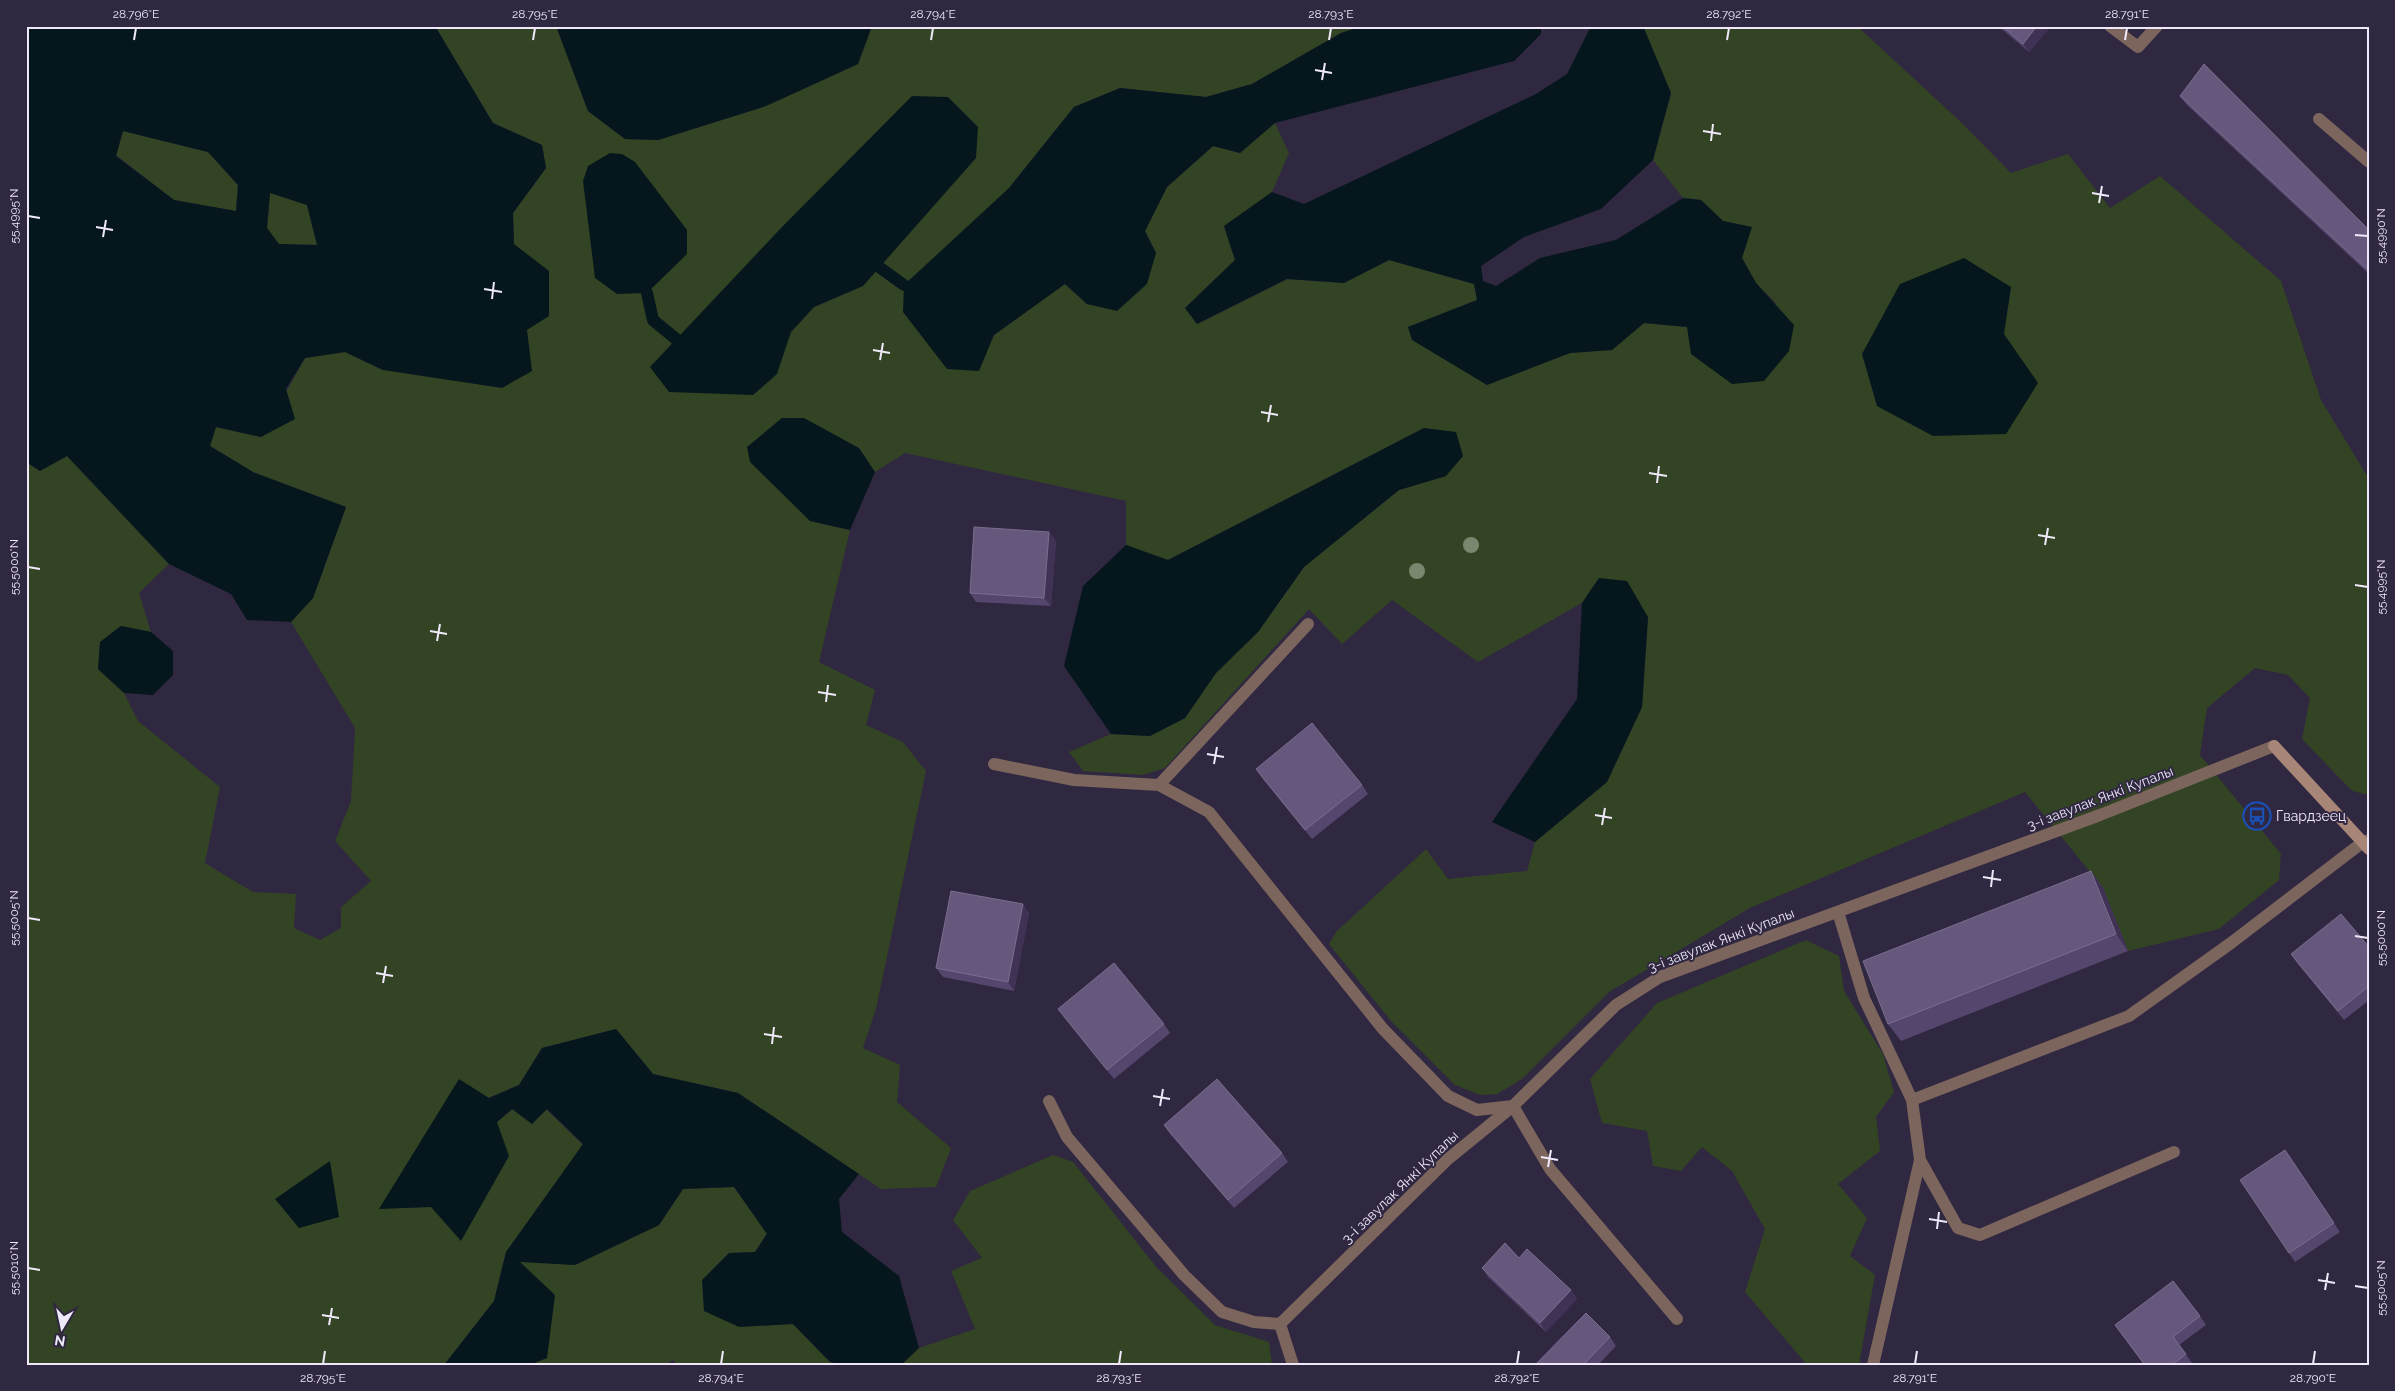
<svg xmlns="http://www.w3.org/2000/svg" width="2395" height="1391" font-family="Raleway,sans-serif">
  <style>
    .green { fill: #334424; fill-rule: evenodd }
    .water { fill: #05171c; fill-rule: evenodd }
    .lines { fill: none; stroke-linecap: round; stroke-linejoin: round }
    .stream { stroke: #05171c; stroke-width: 12 }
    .lane { stroke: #7b655d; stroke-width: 12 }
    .street { stroke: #7b655d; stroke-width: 12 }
    .secondary { stroke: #a78577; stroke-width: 12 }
    .tree { fill: #78886e }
    .wall { fill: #55466d }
    .shaded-wall { fill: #3f3254 }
    .building { fill: #65587c; stroke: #7a6e8f }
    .ticks { fill: none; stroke: #eee8f9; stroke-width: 2 }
    .labels { text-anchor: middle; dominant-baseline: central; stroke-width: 4; stroke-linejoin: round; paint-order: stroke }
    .street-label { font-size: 14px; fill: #eee8f9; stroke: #302740 }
    .poi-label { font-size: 14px; fill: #eee8f9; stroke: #302740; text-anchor: start }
    .neatline { fill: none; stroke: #eee8f9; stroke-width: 2 }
    .ticks-label { font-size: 12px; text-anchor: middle; fill: #eee8f9 }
  </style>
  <rect width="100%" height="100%" fill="#302740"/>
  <path class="green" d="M435 26H556L588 111 625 139 658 140 766 106 858 64 872 26H1363L1341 33 1252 84 1206 97 1120 88 1074 107 1009 188 994 335 1065 284 1087 304 1156 253 1145 231 1167 187 1213 146 1240 153 1275 123 1289 153 1272 192 1224 226 1235 260 1185 308 1197 324 1287 279 1344 283 1389 260 1474 284 1477 300 1408 327 1487 385 1570 353 1612 350 1644 323 1687 327 1776 303 1756 283 1742 258 1751 227 1723 221 1701 200 1683 198 1653 160 1671 93 1643 26H1857L1963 124 2011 173 2068 154 2110 208 2160 176 2281 281 2321 400 2369 479V795L2352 791 2302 739 2310 698 2288 675 2255 668 2207 708 2200 755 2281 854 2279 880 2219 929 2128 951 2103 888 2025 792 1750 908 1609 992 1522 1079 1497 1094 1480 1095 1455 1085 1391 1021 1329 944 1336 932 1426 849 1448 879 1527 871 1535 842 1607 782 1642 707 1648 617 1599 578 1582 603 1478 662 1392 600 1342 644 1309 609 1165 768 1143 775 1083 771 1069 752 1111 734 1150 736 1185 718 1216 673 1258 632 1304 567 1399 490 1446 476 1424 428 1168 560 1126 545V501L905 453 875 472 859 448 810 521 850 530 819 662 875 690 866 725 903 742 926 771 876 1009 863 1048 900 1065 897 1102 951 1148 936 1187 881 1189 738 1093 653 1074 616 1029 542 1048 519 1085 488 1098 379 1208 431 1207 497 1122 513 1109 532 1124 546 1109 583 1145 506 1252 494 1301 444 1365H26V462L40 471 67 456 169 564 139 593 151 632 121 626 100 642 98 669 124 693 138 721 220 787 205 863 253 892 296 894 294 928 320 940 341 928V907L371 881 335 841 351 801 355 728 291 622 313 598 346 507 253 472 210 446 216 427 261 437 305 358 345 352 383 370 531 371 514 244 513 213 546 168 542 145 493 123ZM948 97 863 286 814 307 791 332ZM2011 287 2003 334 2038 383 1862 354Z
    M123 131 208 152 238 185 236 211 174 200 116 155Z
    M270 192 307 205 317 245 279 244 267 229Z
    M1806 940 1839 956 1844 991 1883 1054 1894 1092 1876 1117 1880 1151 1838 1184 1867 1218 1850 1256 1875 1275 1859 1365H1807L1745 1292 1765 1229 1732 1171 1702 1147 1681 1171 1653 1166 1647 1131 1602 1123 1590 1079 1657 1003Z
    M1053 1155 1073 1162 1157 1268 1215 1325 1269 1342 1272 1365H901L919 1348 975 1329 951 1271 982 1258 953 1220 970 1191Z
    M734 1187 767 1233 755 1252 729 1253 739 1327 793 1324 830 1362 844 1365H679L673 1360 664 1365H529L547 1358 519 1261 575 1265 659 1225 683 1189Z"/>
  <path class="water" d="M26 26H435L493 123 542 145 546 168 513 213 514 244 549 271V316L527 330 532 371 502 388 383 370 345 352 305 358 286 389 295 419 261 437 216 427 210 446 253 472 346 507 313 598 291 622 247 620 231 594 169 564 67 456 40 471 26 462ZM123 131 208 152 238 185 236 211 174 200 116 156ZM270 193 307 205 317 245 279 244 267 228Z
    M556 26H872L858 64 766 106 658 140 625 139 588 111Z
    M1363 26H1541V34L1514 61 1275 123 1240 153 1213 146 1167 187 1145 231 1156 253 1147 284 1117 311 1087 304 1065 284 994 335 979 371 947 369 903 312 904 285 1009 188 1074 107 1120 88 1206 97 1252 84 1341 33Z
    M1595 26H1643L1671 93 1653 160 1601 209 1524 237 1481 266 1483 281 1496 286 1540 258 1616 240 1683 198 1701 200 1723 221 1752 227 1742 258 1756 283 1794 325 1789 351 1764 381 1732 384 1691 354 1687 327 1644 323 1612 350 1570 353 1487 385 1412 340 1408 327 1477 300 1474 284 1389 260 1344 283 1287 279 1197 324 1185 308 1235 260 1224 226 1272 192 1304 204 1536 94 1567 74 1589 30Z
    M912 96 948 97 978 127 976 158 863 286 814 307 791 332 777 374 753 395 669 392 650 367 781 228Z
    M610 153 622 154 635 162 687 230V254L647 293 617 294 595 278 583 181 588 166Z
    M1964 258 2011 287 2004 334 2038 383 2006 434 1933 436 1877 406 1862 354 1900 284Z
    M782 418H804L859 448 875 472 850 530 810 521 750 462 747 447Z
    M1424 428 1456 432 1463 456 1446 476 1399 490 1304 567 1258 632 1216 673 1185 718 1150 736 1111 734 1064 666 1083 586 1126 545 1168 560Z
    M1599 578 1627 581 1648 617 1642 707 1607 782 1535 842 1492 822 1577 699 1582 603Z
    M121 626 151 632 173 651V675L153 695 124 693 98 669 100 642Z
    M616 1029 653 1074 738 1093 859 1174 839 1199 842 1232 899 1276 919 1348 901 1365H844L830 1362 793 1324 739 1327 704 1311 702 1280 729 1253 755 1252 767 1234 734 1187 683 1189 659 1225 575 1265 520 1262 555 1295 547 1358 529 1365H444L494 1301 506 1252 583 1144 547 1109 532 1124 512 1109 497 1122 509 1156 461 1241 431 1207 379 1209 459 1079 489 1098 519 1085 542 1048Z
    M330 1161 339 1217 299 1228 275 1199Z"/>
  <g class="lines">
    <path class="stream" d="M879 267 904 285
      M647 293 653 320 676 339"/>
    <path class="lane" d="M2110 26 2138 47 2157 26
      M2319 119 2369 162
      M994 764 1074 780 1159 785 1209 812 1383 1029 1448 1096 1477 1110 1513 1106 1550 1169 1677 1319
      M1159 785 1308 624
      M1838 912 1864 998 1912 1100 1920 1160 1873 1365
      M1912 1100 2129 1016 2231 943 2363 842 2369 840
      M1920 1160 1958 1228 1980 1235 2174 1152"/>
    <path class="street" d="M1049 1101 1067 1137 1184 1275 1222 1312 1254 1322 1280 1324 1293 1365
      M1280 1324 1448 1159 1513 1106 1616 1005 1660 977 2100 815 2274 746"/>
    <path class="secondary" d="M2274 746 2369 849"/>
  </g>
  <g class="tree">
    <circle cx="1471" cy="545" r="8"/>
    <circle cx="1417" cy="571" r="8"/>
  </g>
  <path class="wall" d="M1998 26H2051L2029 52Z
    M2180 96 2369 230V274L2187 105Z
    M1049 532 1056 541 1051 606 976 602 970 593Z
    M1256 769 1362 785 1368 794 1312 839 1262 778Z
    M2091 871 2103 888 2128 951 1901 1041 1888 1024Z
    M1029 913 1014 991 943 977 936 968Z
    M2369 947V1000L2344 1020 2297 963 2291 954Z
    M1058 1009 1164 1024 1170 1033 1114 1079 1064 1017Z
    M1164 1125 1282 1153 1288 1162 1234 1208 1170 1134Z
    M2285 1150 2340 1232 2295 1262 2240 1180Z
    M1482 1268 1571 1290 1577 1299 1546 1332 1488 1277Z
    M2200 1316 2206 1325 2179 1345 2192 1363 2190 1365H2144L2115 1325Z
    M1610 1337 1616 1346 1598 1365H1535Z"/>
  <path class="shaded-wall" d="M2037 26H2051L2029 52 2023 44Z
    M1049 532 1056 541 1051 606 1044 598Z
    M2091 871 2103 888 2128 951 2116 934Z
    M1023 904 1029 913 1014 991 1008 982Z
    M1571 1290 1577 1299 1546 1332 1540 1323Z"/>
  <path class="building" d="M2002 26H2037L2023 44Z
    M2204 64 2369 230V271L2180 96Z
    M974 527 1049 532 1044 598 970 593Z
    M1312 723 1362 785 1305 830 1256 769Z
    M2091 871 2116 934 1888 1024 1863 961Z
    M951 891 1023 904 1008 982 936 968Z
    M2341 914 2369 947V986L2338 1011 2291 954Z
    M1114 963 1164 1024 1107 1070 1058 1009Z
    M1217 1079 1282 1153 1228 1200 1164 1125Z
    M2285 1150 2334 1223 2289 1253 2240 1180Z
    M1505 1243 1519 1258 1527 1249 1571 1290 1540 1323 1482 1268Z
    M2173 1281 2200 1316 2173 1337 2186 1354 2172 1365H2145L2115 1325Z
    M1586 1313 1610 1337 1583 1365H1535Z"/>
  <path class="ticks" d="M134 40 136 28M533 40 535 28M931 40 933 28M1329 40 1331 28M1727 40 1729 28M2125 40 2127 28M1315 70 1332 73M1322 80 1325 63M1703 131 1721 134M1711 141 1713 124M2092 193 2109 196M2099 203 2102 186M28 216 40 218M96 227 113 230M2355 235 2368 236M103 237 106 220M484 289 502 292M492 299 494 282M873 350 890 353M880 360 883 343M1261 412 1278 415M1268 422 1271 405M1649 473 1667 476M1657 483 1659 466M2038 535 2055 538M2045 545 2048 528M28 567 40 569M2355 585 2368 587M430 631 447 634M437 641 440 624M818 692 836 695M826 702 828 685M1207 754 1224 757M1214 764 1217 747M1595 815 1612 818M1602 825 1605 808M1983 877 2001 880M1991 887 1993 870M28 918 40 920M2355 936 2368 938M376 973 393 976M383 983 386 966M764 1034 782 1037M772 1044 774 1027M1153 1096 1170 1099M1160 1106 1163 1089M1541 1157 1558 1160M1548 1167 1551 1150M1929 1219 1947 1222M1937 1229 1939 1212M28 1268 40 1270M2318 1280 2335 1283M2355 1286 2368 1288M2325 1290 2328 1273M322 1315 339 1318M329 1325 332 1308M323 1364 325 1351M721 1364 723 1351M1119 1364 1121 1351M1517 1364 1519 1351M1915 1364 1917 1351M2313 1364 2315 1351"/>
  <defs>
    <g id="bus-ring" transform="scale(1.4375)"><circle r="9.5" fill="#302740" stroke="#1a4fb4" stroke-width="1.5"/><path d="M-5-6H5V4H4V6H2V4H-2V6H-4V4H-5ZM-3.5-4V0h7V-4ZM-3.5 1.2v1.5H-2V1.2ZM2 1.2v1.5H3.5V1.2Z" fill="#1a4fb4"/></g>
  </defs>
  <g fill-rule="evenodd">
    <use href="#bus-ring" x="2257" y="816"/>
  </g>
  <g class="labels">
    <g class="street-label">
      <text transform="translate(2100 798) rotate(-21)">3-і завулак Янкі Купалы</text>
      <text transform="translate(1721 940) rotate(-21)">3-і завулак Янкі Купалы</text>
      <text transform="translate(1400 1187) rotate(-44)">3-і завулак Янкі Купалы</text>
    </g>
    <g class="poi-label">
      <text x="2276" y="816">Гвардзеец</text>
    </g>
  </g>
  <rect width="2395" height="1391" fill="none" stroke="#302740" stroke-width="55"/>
  <g transform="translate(62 1328) rotate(189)" stroke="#302740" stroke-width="4" paint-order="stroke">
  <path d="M0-4L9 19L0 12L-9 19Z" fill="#eee8f9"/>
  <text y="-8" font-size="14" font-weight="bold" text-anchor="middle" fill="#eee8f9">N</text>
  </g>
  <rect x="28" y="28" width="2340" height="1336" class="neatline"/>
  <g class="ticks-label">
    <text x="136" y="18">28.796°E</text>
    <text x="535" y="18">28.795°E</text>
    <text x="933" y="18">28.794°E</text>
    <text x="1331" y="18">28.793°E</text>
    <text x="1729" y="18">28.792°E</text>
    <text x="2127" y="18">28.791°E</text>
    <text transform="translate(14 216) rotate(-90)" y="4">55.4995°N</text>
    <text transform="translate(2381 236) rotate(-90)" y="4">55.4990°N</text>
    <text transform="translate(14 567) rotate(-90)" y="4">55.5000°N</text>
    <text transform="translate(2381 587) rotate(-90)" y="4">55.4995°N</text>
    <text transform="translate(14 918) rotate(-90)" y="4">55.5005°N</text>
    <text transform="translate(2381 938) rotate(-90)" y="4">55.5000°N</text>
    <text transform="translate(14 1268) rotate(-90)" y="4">55.5010°N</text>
    <text transform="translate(2381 1288) rotate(-90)" y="4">55.5005°N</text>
    <text x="323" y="1382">28.795°E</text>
    <text x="721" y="1382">28.794°E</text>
    <text x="1119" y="1382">28.793°E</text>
    <text x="1517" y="1382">28.792°E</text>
    <text x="1915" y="1382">28.791°E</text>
    <text x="2313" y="1382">28.790°E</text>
  </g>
</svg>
